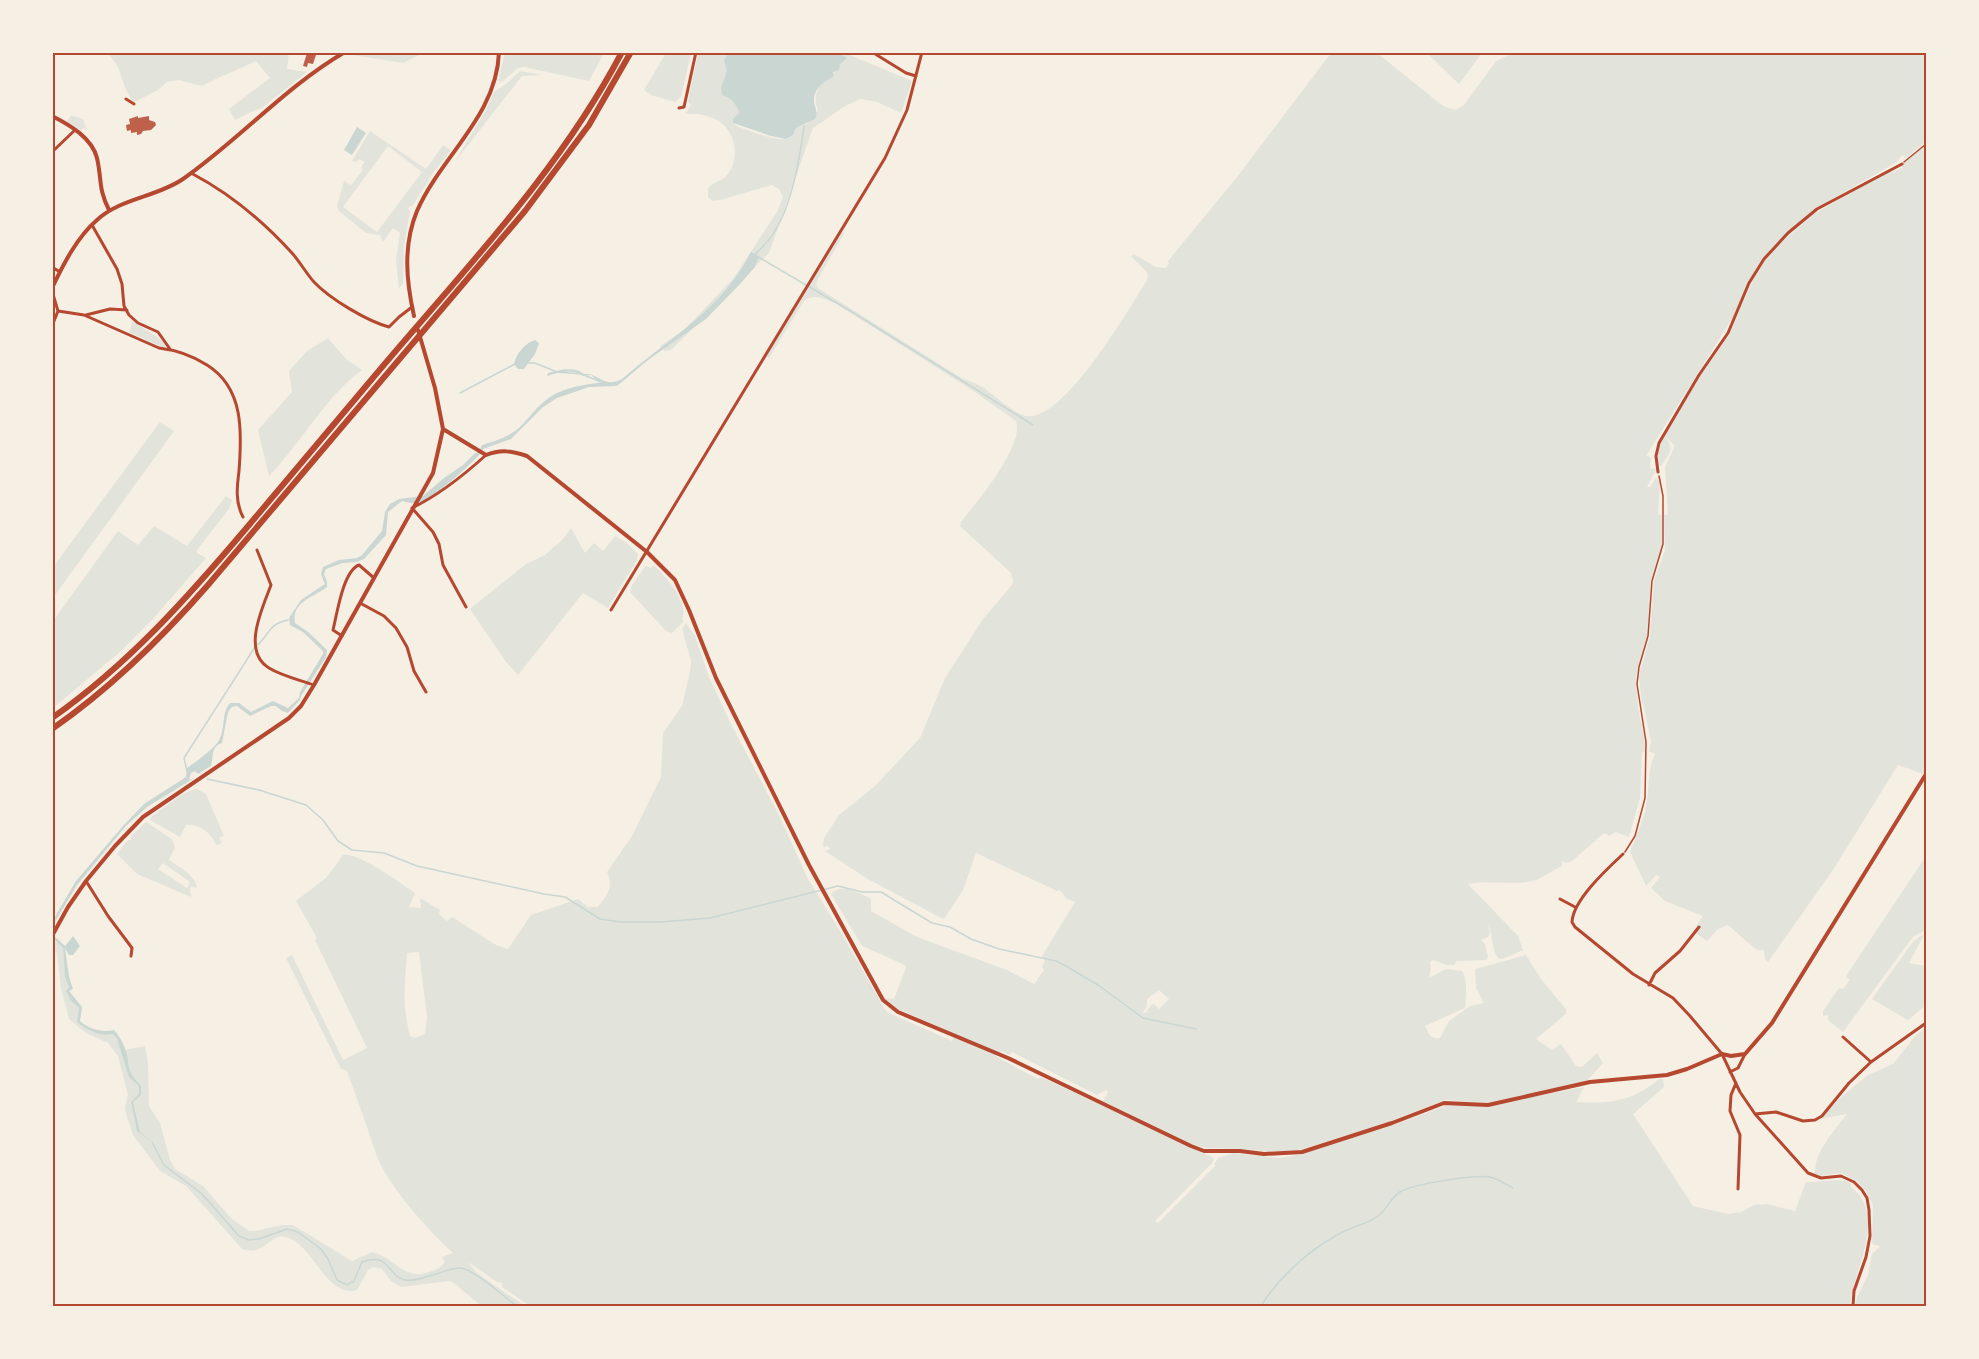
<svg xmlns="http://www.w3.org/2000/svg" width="1979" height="1359" font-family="'Libre Baskerville',serif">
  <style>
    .green { fill: #e2e4dc; fill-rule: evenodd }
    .water { fill: #c9d6d2 }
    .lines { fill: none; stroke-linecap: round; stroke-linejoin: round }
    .stream { stroke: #c9d6d2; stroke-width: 1.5 }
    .building { fill: #bf614a }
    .path { stroke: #b5482f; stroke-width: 1.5 }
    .minor { stroke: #b5482f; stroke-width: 3 }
    .tertiary { stroke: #b5482f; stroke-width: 4 }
    .motorway { stroke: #b5482f; stroke-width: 6 }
    .neatline { fill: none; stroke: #b5482f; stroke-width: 2 }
  </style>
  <rect width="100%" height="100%" fill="#f6efe4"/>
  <path class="green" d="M358 52H423V53L403 63 352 55Z
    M106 53H289L287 69 307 72 262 108 253 111 235 120 229 109 270 78 256 61C238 70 220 76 202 86L179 80 167 82 158 90 134 102C119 85 124 66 106 53Z
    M505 53V52L604 53 589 81 524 67 518 68 502 82 498 81Z
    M666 53H691L681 97 675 102 651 95 644 90Z
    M698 53H729L727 57 729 98 737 105 739 113 733 124C741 129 777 141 786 139 792 138 794 133 796 128L807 124 818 111C812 93 818 83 834 76L835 53H845L912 81 901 113 877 102 861 99 845 106 813 128 769 253 671 350 665 351 660 346 684 330 733 279 777 212 783 197 779 189 772 185 720 200 713 201 708 197V188C714 182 722 181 727 175 742 157 735 127 713 118 704 114 694 113 685 114L691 105 688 102Z
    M1331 53H1377L1443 106 1456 110 1464 105 1496 61 1513 53H1926V141L1906 158 1902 155 1897 162 1813 210 1771 249 1756 267 1733 317 1646 456 1651 457 1650 469 1654 468 1656 470 1647 487H1650L1656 478 1660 482 1658 514 1662 515V549L1651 581 1647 636 1636 676 1638 708 1644 736 1645 751 1642 753 1640 798 1629 837 1616 832 1609 836 1604 833 1572 861 1567 863 1562 861V866C1553 870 1545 876 1536 880 1520 886 1487 880 1468 884L1518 936 1523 950 1503 959 1498 958C1491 949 1493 934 1488 923L1490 933 1488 937 1481 940 1485 944 1488 957 1486 960 1456 961 1455 965H1447L1433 960 1430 962 1431 968 1429 978 1446 969 1462 971C1468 981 1466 996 1465 1008L1425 1026C1429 1035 1430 1039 1440 1038L1449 1021 1470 1006 1484 1003 1476 988 1475 969 1526 955 1541 979 1566 1009V1014L1536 1039 1552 1050 1561 1044 1576 1066 1582 1067 1597 1053 1603 1063 1586 1082 1488 1103 1445 1100 1380 1125 1302 1149 1286 1152 1238 1149 1206 1148 1194 1145 1103 1101 1108 1092 1106 1090 1097 1095 1012 1052 1010 1055 1001 1051 995 1056 1038 1079 1041 1077 1214 1158 1213 1162 1155 1221 1158 1223 1216 1165H1214L1218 1158 1233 1153 1280 1158 1292 1156 1382 1129 1448 1105H1478L1515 1100 1584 1087 1576 1102C1610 1104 1631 1102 1659 1079H1663L1664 1087 1633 1114 1693 1206 1728 1214 1741 1212 1754 1205 1767 1204 1795 1211 1806 1182C1821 1183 1841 1176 1852 1184L1850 1186C1889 1215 1853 1269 1850 1306H530L502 1287V1283L497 1282 468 1262 477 1273 525 1306H481L454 1283 449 1281 401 1287 391 1281 382 1269 373 1267 368 1270 357 1290C323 1300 311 1232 278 1237 264 1243 261 1255 242 1249L186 1186 160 1171 133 1135 126 1114 125 1107 128 1095 118 1056 108 1043 86 1033 69 1019 61 989 57 953 53 951 55 945 53 943 54 940 63 948 65 977 69 987 66 991 71 1001 79 1008 78 1022C87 1030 100 1037 113 1034 125 1051 123 1071 139 1086V1094L131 1102 138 1132 149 1139 140 1133 133 1102 140 1094 141 1085 131 1075 125 1050 145 1046 148 1063 149 1106 160 1123 170 1160 175 1169 203 1186 232 1219 249 1231H255L282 1225H293L352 1261 372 1252C397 1258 403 1281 429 1272 436 1270 441 1268 445 1262L442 1257 453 1253C428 1230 387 1185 376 1154 367 1126 357 1099 347 1071L341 1069 286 958 292 955 343 1060 367 1048 315 940 317 938 296 901 327 877 343 855C359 852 400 883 415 893L409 907 421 908 420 898 440 910 439 914 447 921 452 917 496 945 508 949 531 915 578 899 588 907H597C607 897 614 886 607 872L632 836 661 777 663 733 682 706 690 672 691 661 682 629 686 623 695 636 709 677 731 724 779 815 808 879 842 934 884 1008 887 1012 952 1041 955 1034 896 1008 885 998 894 999 906 968 905 965 862 946 831 894C840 883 856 892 868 897L871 899V911L917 937 1007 970 1034 984 1044 970 1042 967 1045 960 1042 956 1075 902 1066 898 1060 890 1057 891 976 853 963 890 944 919 941 918 866 878 825 851 830 849 828 846 824 847 823 845 824 838 839 815 875 786 920 738 945 678 983 619 1012 585 1013 581 1011 573 960 526 961 522C976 503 1025 445 1016 421L972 390 835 303C824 299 814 293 804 301L769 358 766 357 841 234 845 232 818 279 816 285 818 288 963 379C970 381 978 384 984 388 995 396 1013 413 1026 416 1063 423 1129 309 1147 280L1148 275 1147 272 1131 256 1134 254 1156 267 1166 268 1169 264 1168 261 1237 177ZM419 952 427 1017 425 1034 415 1038 410 1036C402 1005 405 985 407 953ZM1159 990 1169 999 1159 1009 1154 1004 1151 1005 1146 1013H1143L1147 1005V999Z
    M1427 53H1482L1459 84Z
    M520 71 543 75 522 76 454 163 486 110 494 92 506 84Z
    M71 115 83 119 87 130 83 128 81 130 67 121Z
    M370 131 426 169 443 145 451 150 433 173 412 207 410 206 408 209 410 211 404 246 403 283 399 289 396 260 400 233 393 228 383 242 380 235 366 233 339 211 337 206 344 181 351 185 363 170 361 168 364 162 359 159 356 162 352 161ZM388 146 422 172 377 232 343 207Z
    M1926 145V769L1923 774 1898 765 1833 870 1768 962 1765 959 1764 950H1758L1754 948 1728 925 1718 929 1707 941 1693 931 1703 916 1665 901 1651 888 1660 877 1656 875 1646 886 1630 852C1635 837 1643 823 1646 806 1650 789 1647 770 1655 754L1649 751 1651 741 1643 703 1642 704 1639 676 1650 636 1654 581 1665 550 1664 515 1668 514 1665 467 1674 448V445L1665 436C1674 449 1671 452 1661 466L1659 465 1658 454 1660 444 1701 375 1729 335 1758 269 1774 249 1814 214 1890 170 1892 172 1902 168 1901 165Z
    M131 320 160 339 166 344 164 348 129 332 132 324Z
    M328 338 346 359 362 370C326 396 302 442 269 476L258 430 292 392 289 371 307 351Z
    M160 422 174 431 53 598V567Z
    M226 496 232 500 229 509 197 550V553L206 558 152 620 120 652 53 708V621L118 531 138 545 154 526 187 546Z
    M571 528 585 553 594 543 603 551 615 536 626 542 638 554 637 560 608 608 583 593 518 675 506 662 470 609 526 564 545 555 563 539Z
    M654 565C666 578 689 600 682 620L684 621 672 633 666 631 630 592 632 585 644 568 646 566 651 568Z
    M197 789 206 794 224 836 219 838 222 843 216 845C212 834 199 823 186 825L180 837 150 820 152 816C165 808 182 791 197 789Z
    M146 822 172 839 175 847 169 860C180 868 195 874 197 888L192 886 190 888 191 897 137 874 117 854 126 842 131 839V836ZM163 863 190 882 187 888 158 869Z
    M1926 856V930L1914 936 1909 942 1843 1032 1828 1020V1015L1823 1016V1011L1839 988 1843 989 1850 980 1846 977 1850 970Z
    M1924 935 1909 963 1926 966V1005L1908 1020 1872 999 1912 943 1919 937Z
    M1926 1027V1306H1855L1857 1297 1868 1275 1872 1254 1880 1246 1874 1245 1872 1243 1873 1205 1866 1191 1857 1181 1841 1173 1820 1176 1812 1174 1815 1172C1815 1151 1834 1131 1847 1114L1821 1119 1841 1097 1868 1075 1893 1064 1915 1036Z"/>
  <path class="water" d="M835 53 846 57V59L840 64 839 70 833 72 834 76C826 81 814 87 814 100 814 108 819 111 815 119L796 128 793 135 786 139 771 136 733 123V119L739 113C737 104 731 98 722 95L721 88 727 71 724 60 729 53Z
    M357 127 366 133 352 155 344 150Z
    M751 252 759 257 754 268 740 284 706 319 648 360 617 386 589 387 557 398 543 407 511 439 483 449 481 454H480C469 466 435 497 421 502 414 504 409 503 402 501L388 512 386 535 364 559 357 562 342 563 326 569 324 574 327 582V587C314 597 291 602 295 623L308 632 327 650 326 657 301 696 300 700 288 713 282 711 276 706H271L250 716 237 706 232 707 228 712 222 743C210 747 214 757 211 766L198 774 195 771 191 773 189 780 196 777 147 807 126 826 77 885 53 925V920L76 881 123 826 144 804 186 777 187 768C196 762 215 748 219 740 226 728 221 713 230 703H239L251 712 273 701 288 708 299 698 300 692 323 654V651L303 632 290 625 289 618 301 600 325 584 321 574 323 567 339 560 357 558 362 555 382 531 385 512 390 504 399 499 423 496 444 478 463 465 475 453 479 452 482 445C495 441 509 437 520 427 530 417 538 405 550 397 567 386 585 385 604 382L598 381 591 375 583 376C573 368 558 372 547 376L548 373C559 370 575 366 584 374 600 373 604 389 622 379 668 339 723 309 751 252Z
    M535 340 539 343 535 354 524 369H518L514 364C516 354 525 343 535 340Z
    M52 934 65 946 73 936 80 946 73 955H69L65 948 69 977 73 989 69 991 82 1007 80 1021C89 1029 102 1033 114 1030 118 1035 122 1040 124 1046 132 1064 123 1068 141 1085V1095L133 1102 140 1132 152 1142 137 1131 131 1102 139 1094V1086L129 1077 117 1039 113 1034C100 1037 87 1030 77 1022L79 1008 71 1001 66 991 69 987 65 977 63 948 53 938Z"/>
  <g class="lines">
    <path class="stream" d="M755 255 852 312 1033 425
      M754 256C761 248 770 240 775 231 793 202 800 158 804 126
      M529 363H535L557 372 582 374
      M586 376 604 383
      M460 393 515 364
      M187 771 184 758 255 647C270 636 267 624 288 620
      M207 779 259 790 306 805 323 820 338 841 352 850 384 853 417 866 544 894 565 897 600 919 620 922H660L710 918 838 886 862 892H881L932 923 950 927 971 939 999 949 1056 961 1066 966 1098 985 1143 1018 1196 1029
      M152 1142 164 1165 202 1194 239 1236 249 1240 259 1239 287 1229 298 1232 321 1249 328 1259 337 1280 347 1285 354 1281 362 1262C391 1252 387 1276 405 1280 414 1282 427 1276 436 1274 444 1272 452 1268 459 1268 472 1267 505 1298 517 1306
      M1261 1306C1279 1277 1307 1252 1337 1235 1349 1227 1367 1225 1378 1216 1387 1210 1390 1198 1400 1192 1414 1184 1478 1173 1493 1178 1500 1180 1507 1185 1513 1188"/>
  </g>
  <path class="building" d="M307 53H314L316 55 313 64 308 63 307 67 303 66Z
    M138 116V118L149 116V120L155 122 156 125 151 130 143 131 141 134 137 135V132L131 133V130L127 131 126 125 130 124 129 119Z"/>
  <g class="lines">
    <path class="path" d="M1904 162 1926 144
      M1625 852 1635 836 1645 798 1646 742 1637 684 1639 667 1648 636 1652 581 1663 544V496L1659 476"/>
    <path class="minor" d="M872 52 906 73 916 76
      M126 99 134 104
      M679 108 684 107 696 52
      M52 152 75 130
      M191 173C229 193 263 221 292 253 300 262 306 273 314 282 330 299 367 321 389 327L399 317 412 307
      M92 225 117 269 122 284 124 306 129 315 138 323 158 332 170 349
      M52 267 60 272
      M52 291 58 311 52 326
      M58 311 84 315 159 348C176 350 193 356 207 365 244 388 242 432 239 471 237 487 235 502 243 517
      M86 315 110 309 127 310
      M1658 472 1656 456 1659 443 1699 375 1728 333 1749 283 1764 259 1788 233 1817 209 1902 164
      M257 550 271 585C263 607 241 651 269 668 282 676 300 680 314 685
      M360 603 384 616 396 628 407 647 414 671 426 692
      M466 607 443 565 439 544 433 532 412 508C439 495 464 475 486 455
      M611 610 885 158 907 110 922 52
      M342 636 333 630C337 614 343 571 359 565L374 578
      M1623 854C1607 869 1573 900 1572 922L1575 927 1633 974 1673 998 1690 1016 1722 1054 1740 1092 1755 1114 1808 1173 1821 1178 1841 1176 1854 1182 1862 1190 1867 1198 1869 1210 1870 1236 1866 1257 1854 1291 1853 1306
      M86 881 108 916 132 948 131 956
      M1560 899 1575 907
      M1649 985 1655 973 1680 951 1699 927
      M1843 1037 1871 1062
      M1730 1072 1738 1068 1745 1054
      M1736 1083 1731 1095 1730 1111 1740 1135 1738 1189
      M1755 1114 1776 1112 1803 1121 1815 1120 1822 1116 1849 1083 1871 1062 1926 1023"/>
    <path class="tertiary" d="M52 116C70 125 92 138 97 158 102 180 98 188 109 210
      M52 288C63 265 77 237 97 220 121 198 157 197 183 179 239 140 285 87 345 52
      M414 316C406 280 403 245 417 211 441 156 497 116 499 52
      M443 429 486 455C501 449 512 451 527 456L647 552 675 580 689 610 716 678 809 865 883 1000 898 1012 1008 1058 1191 1146 1204 1151H1240L1264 1154 1302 1152 1392 1123 1444 1103 1488 1105 1590 1082 1667 1075 1687 1069 1722 1054 1731 1056 1745 1054 1772 1023 1926 774
      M52 936 68 907 86 881 115 846 143 817 289 718 301 706 314 685 433 473 443 429 435 388 418 330"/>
    <path class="motorway" d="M52 718C129 664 189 596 249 525 290 476 331 428 372 379 459 275 558 174 622 52
      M52 729C111 688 161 639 208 585L525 211 589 125 631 52"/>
  </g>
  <rect width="1979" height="1359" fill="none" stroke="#f6efe4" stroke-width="108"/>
  <rect x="54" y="54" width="1871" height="1251" class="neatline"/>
</svg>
